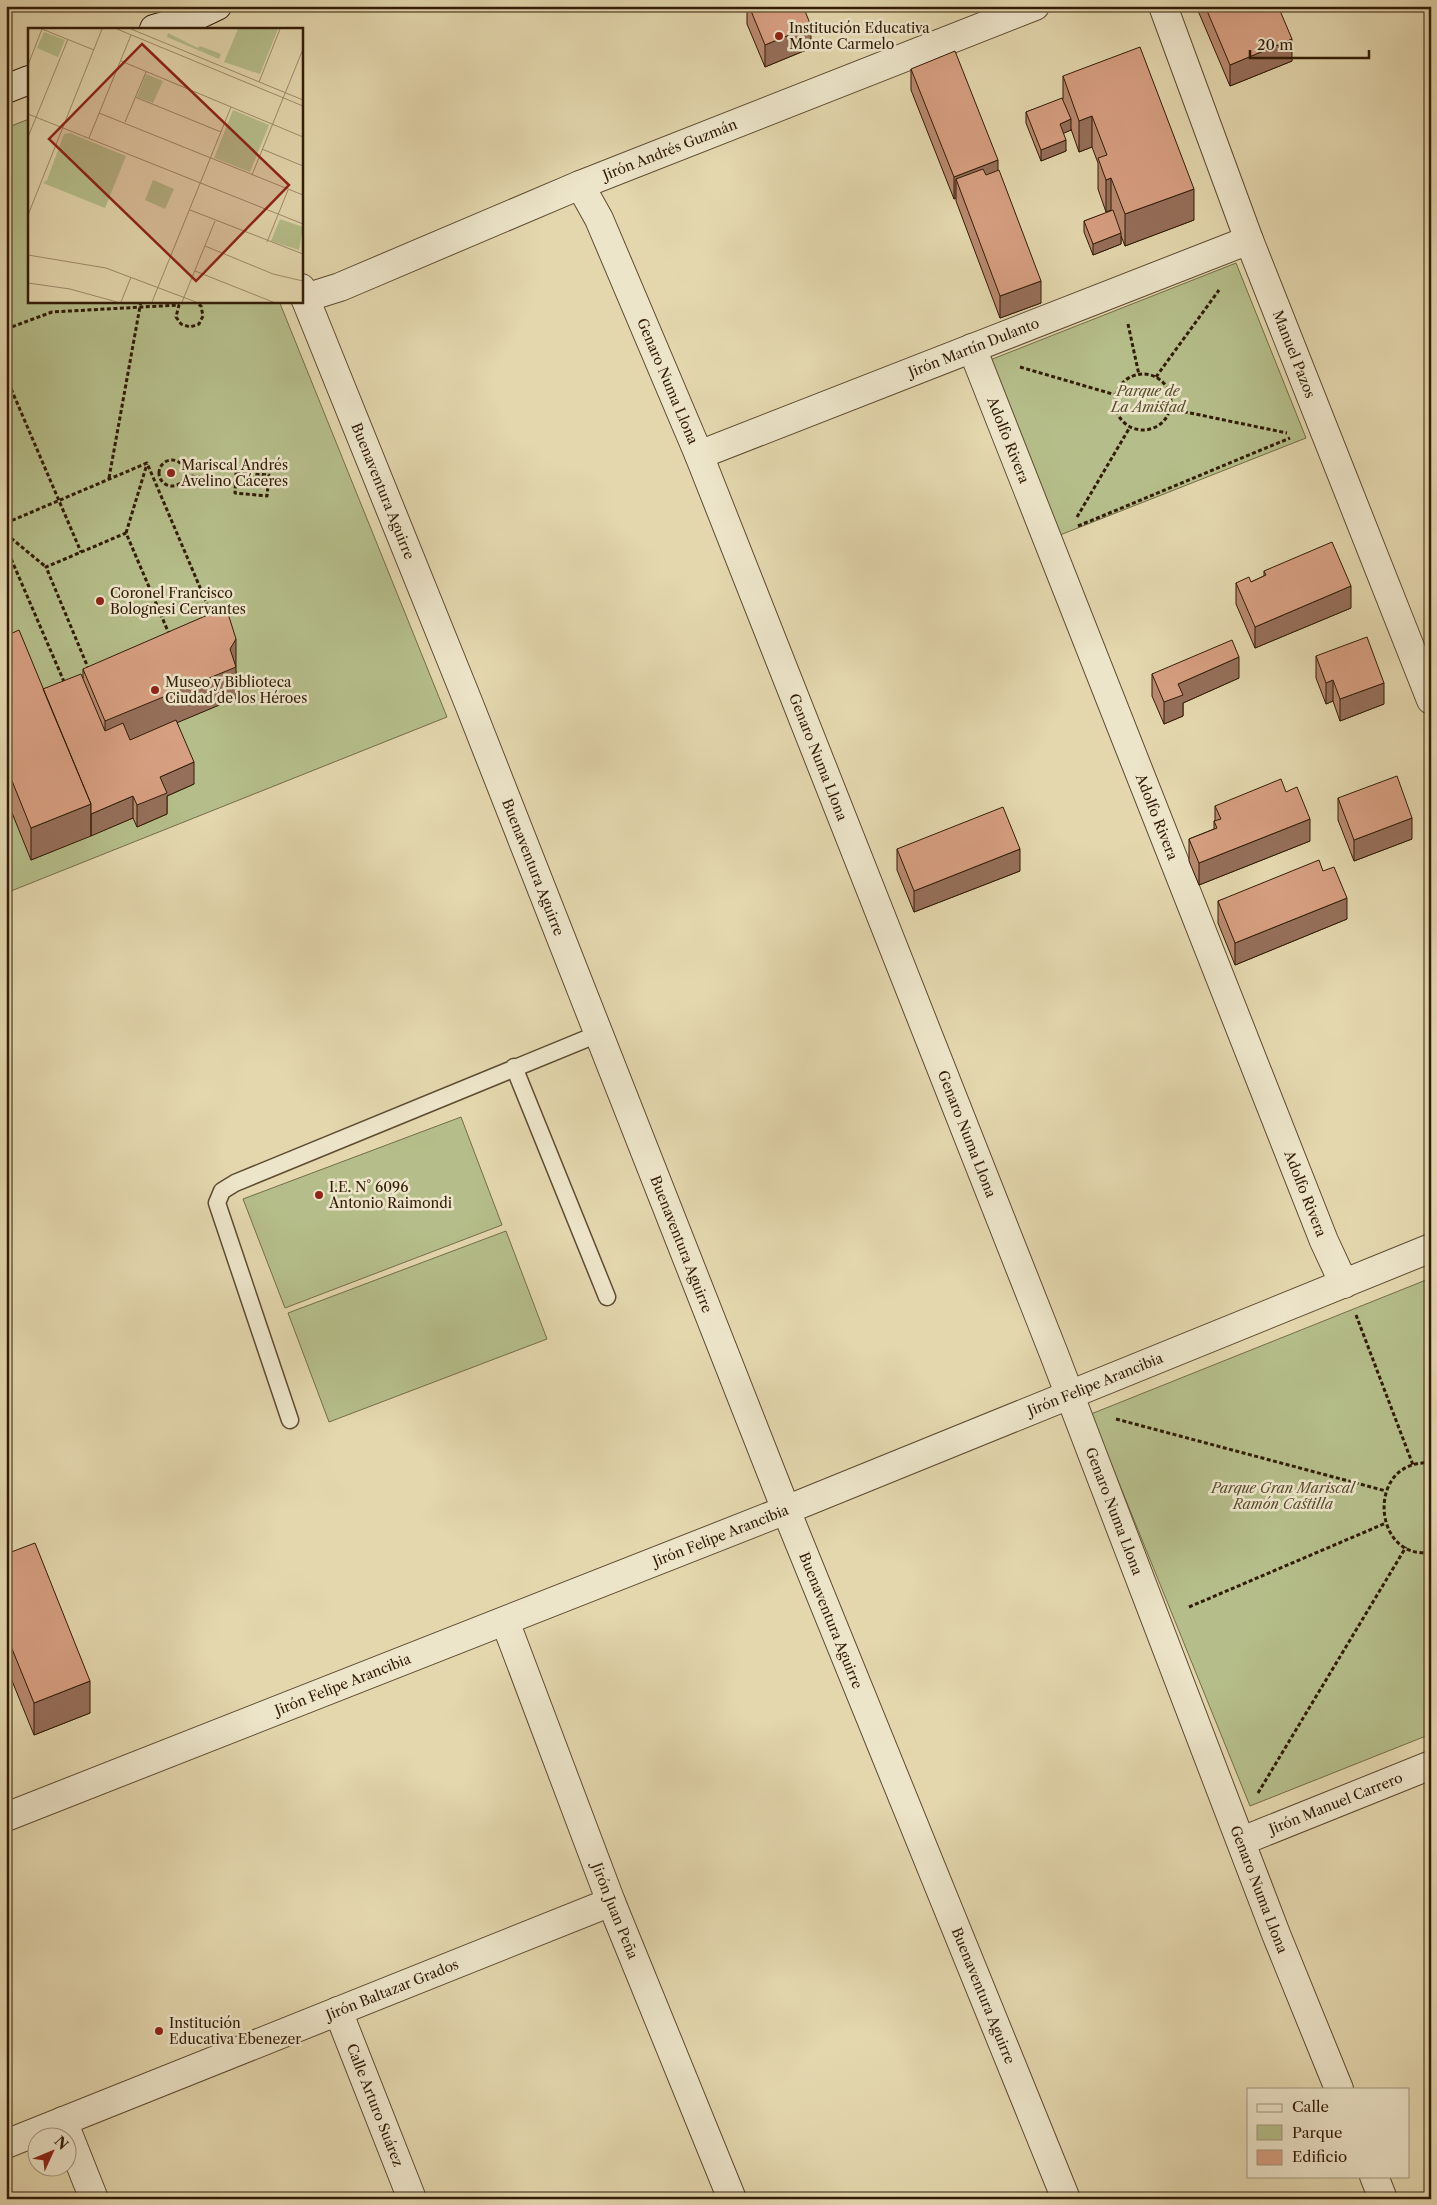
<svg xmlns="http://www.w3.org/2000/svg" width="1437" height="2205" font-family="'Libre Caslon Text',serif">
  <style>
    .green { fill: #b5be8a; stroke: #746d48 }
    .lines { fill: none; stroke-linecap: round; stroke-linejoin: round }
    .lane-casing { stroke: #5e4b31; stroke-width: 19 }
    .street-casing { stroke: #5e4b31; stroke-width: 30 }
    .secondary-casing { stroke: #321c07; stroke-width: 30 }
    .path { stroke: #321c07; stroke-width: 3; stroke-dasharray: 4 2.5; stroke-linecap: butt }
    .lane { stroke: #ede5ca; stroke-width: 16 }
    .street { stroke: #ede5ca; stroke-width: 28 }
    .secondary { stroke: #ede5ca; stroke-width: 28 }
    .wall { fill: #b9896f; stroke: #321c07 }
    .shaded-wall { fill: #966f5a; stroke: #321c07 }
    .building { fill: #d79f81; stroke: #321c07 }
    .poi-dot { fill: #8f2418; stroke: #ede5ca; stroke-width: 2 }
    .labels { text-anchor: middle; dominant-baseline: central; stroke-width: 5; stroke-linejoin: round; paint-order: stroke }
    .poi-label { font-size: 14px; fill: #321c07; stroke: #ede5ca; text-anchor: start }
    .street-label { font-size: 14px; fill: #321c07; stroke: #ede5ca }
    .park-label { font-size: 14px; font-style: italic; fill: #594d2e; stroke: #ede5ca }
    .inset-road { fill: none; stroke: #9d8c6b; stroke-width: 1 }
    .view { fill: #8f2418; fill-opacity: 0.15; stroke: #8f2418; stroke-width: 2.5 }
    .inset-edge { fill: none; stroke: #321c07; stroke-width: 2.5 }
  </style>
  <rect width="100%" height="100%" fill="#e4d7ae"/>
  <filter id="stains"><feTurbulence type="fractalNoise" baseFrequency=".004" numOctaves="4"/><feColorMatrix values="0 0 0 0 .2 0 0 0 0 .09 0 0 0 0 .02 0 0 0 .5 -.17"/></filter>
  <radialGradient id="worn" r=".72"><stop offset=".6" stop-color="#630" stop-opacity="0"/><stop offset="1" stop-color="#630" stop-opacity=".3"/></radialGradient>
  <path class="green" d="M29 119V301H279L447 717 6 893V128Z
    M1236 263 1306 438 1060 535 990 360Z
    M461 1117 502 1225 285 1308 243 1199Z
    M506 1231 547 1339 329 1422 288 1313Z
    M1431 1278V1734L1250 1806 1091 1414Z"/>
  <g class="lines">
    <g class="lane-casing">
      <path id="lane" d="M514 1067 607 1297
        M290 1420 217 1203 222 1191 235 1183 598 1034"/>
    </g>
    <g class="street-casing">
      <g id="street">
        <path id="s1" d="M1163 6 1249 240 1431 700"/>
        <path id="s2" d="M580 185 599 219 699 455 1054 1354 1276 1934 1339 2089"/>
        <path id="s3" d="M301 288 469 704 786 1510 1066 2199"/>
        <path id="s4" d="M305 298 340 287 580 185 1035 6"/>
        <path id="s5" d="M972 348 1324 1241 1344 1284"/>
        <path id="s6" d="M699 455 1249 240"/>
        <path id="s7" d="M505 1621 611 1902 732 2199"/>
        <path id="s8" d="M6 1817 786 1510 1431 1248"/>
        <path id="s9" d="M1242 1841 1431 1765"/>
        <path id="s10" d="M338 2011 412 2199"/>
        <path d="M63 2121 94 2199"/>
        <path id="s11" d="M6 2144 611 1902"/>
        <path d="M1374 2176 1383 2199"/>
      </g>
    </g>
    <g class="secondary-casing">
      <path id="secondary" d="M154 29 192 18 217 6
        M6 89 29 80"/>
    </g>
    <path class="path" d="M185 301 179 305 176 317 181 324 190 327 199 324 203 316 201 306 194 301
      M1128 324 1139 375
      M6 329 52 312 179 305
      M1020 367 1116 395
      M1115 402a28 28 0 1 1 56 0a28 28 0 1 1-56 0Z
      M6 377 81 552
      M1156 377 1219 290
      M1171 409 1287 433
      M159 473a13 13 0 1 1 26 0a13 13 0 1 1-26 0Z
      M236 473 269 475 267 496 235 493Z
      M185 475 235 483
      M109 478 141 301
      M1077 517 1130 427
      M6 523 147 463 213 618
      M1078 526 1290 438
      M126 533 147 464
      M6 534 46 567
      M6 547 65 684
      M89 670 46 567 126 533 170 636
      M1356 1315 1413 1465
      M1116 1419 1386 1491
      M1431 1463C1365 1458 1372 1562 1431 1552
      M1189 1607 1386 1523
      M1258 1793 1406 1547"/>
    <use href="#lane" class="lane"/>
    <use href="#street" class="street"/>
    <use href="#secondary" class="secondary"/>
  </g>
  <path class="wall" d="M747 6H803L811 48 765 67 747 24Z
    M1196 6H1278L1292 61 1230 86Z
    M911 69 998 171 1041 303 1000 318 956 201V198L954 199 911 90Z
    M1063 76 1194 220 1125 246 1121 236V244L1093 255 1084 232V221L1112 211 1111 210 1106 212 1098 189V163L1092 147 1079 152 1071 129V130L1063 133 1066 151 1041 161 1026 123V112L1063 99Z
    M1264 571 1351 608 1255 648 1236 604V583L1251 582 1264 576Z
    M6 636 43 689 83 678V669L236 671V698L177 722 194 784 167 796V814L137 827 133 818 31 860 6 798Z
    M1316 656 1384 704 1340 721 1333 701 1326 704 1316 678Z
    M1152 674 1239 678 1183 703V716L1164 724 1152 696Z
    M1338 798 1412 839 1354 861 1338 820Z
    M1215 806 1310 841 1199 885 1189 861V839L1214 829V821H1215Z
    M897 849 1020 871 914 912 897 870Z
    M1323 871 1347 919 1235 965 1218 923V901Z
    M6 1554 90 1713 34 1735 6 1666Z"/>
  <path class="shaded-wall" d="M811 26V48L765 67V45Z
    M1292 39V61L1230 86V65Z
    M1092 116V147L1079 152V121Z
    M1071 119V130L1060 135V124Z
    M1066 140V151L1041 161V150Z
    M998 160V182L956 179V198L954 199V177Z
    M1111 178V210L1106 212V180Z
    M1194 189V220L1125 246V214Z
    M1121 233V244L1093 255V244Z
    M1041 281V303L1000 318V296Z
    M1351 586V608L1255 648V627Z
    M236 639V698L105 753V721Z
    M1239 657V678L1183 703V716L1164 724V702L1178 684Z
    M1333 680V701L1326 704V683Z
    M1384 683V704L1340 721V699Z
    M194 762V784L167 796V814L137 827V805L160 777Z
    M133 796V818L91 836V814Z
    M91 804V836L31 860V828Z
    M1412 818V839L1354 861V840Z
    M1310 819V841L1199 885V863Z
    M1020 849V871L914 912V891Z
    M1347 898V919L1235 965V943Z
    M90 1681V1713L34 1735V1703Z"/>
  <path class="building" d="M749 6H803L811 26 765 45Z
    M1205 6H1278L1292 39 1230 65Z
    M1140 47 1194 189 1125 214 1111 178 1106 180 1098 158 1107 155 1092 116 1079 121 1063 76Z
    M955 51 998 160 954 177 911 69Z
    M1062 98 1071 119 1060 124 1066 140 1041 150 1026 112Z
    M983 169 986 175 999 170 1041 281 1000 296 956 179Z
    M1113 210 1121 233 1093 244 1084 221Z
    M1332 542 1351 586 1255 627 1236 583 1249 577 1251 582 1266 575 1264 571Z
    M226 607 236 639 230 649 236 667 105 721 83 669Z
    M19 630 91 804 31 828 6 766V636Z
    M1367 637 1384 683 1340 699 1333 680 1326 683 1316 656Z
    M1232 640 1239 657 1178 684 1183 695 1164 702 1152 674Z
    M81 674 105 731 123 723 130 740 176 720 194 762 160 777 167 793 137 805 133 796 91 814V804L43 689Z
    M1397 776 1412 818 1354 840 1338 798Z
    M1281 779 1286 792 1297 787 1310 819 1199 863 1189 839 1217 828 1214 821 1221 819 1215 806Z
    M1003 807 1020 849 914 891 897 849Z
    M1319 860 1323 871 1334 867 1347 898 1235 943 1218 901Z
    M35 1543 90 1681 34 1703 6 1634V1554Z"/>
  <g class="poi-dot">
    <circle cx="779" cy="36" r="5"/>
    <circle cx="171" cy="473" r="5"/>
    <circle cx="100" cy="601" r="5"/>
    <circle cx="155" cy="690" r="5"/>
    <circle cx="319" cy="1195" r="5"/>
    <circle cx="159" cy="2031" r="5"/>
  </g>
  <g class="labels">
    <g class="poi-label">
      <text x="789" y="28">Institución Educativa<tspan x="789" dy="16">Monte Carmelo</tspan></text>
      <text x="181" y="465">Mariscal Andrés<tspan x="181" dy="16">Avelino Cáceres</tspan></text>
      <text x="110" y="593">Coronel Francisco<tspan x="110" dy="16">Bolognesi Cervantes</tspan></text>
      <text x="165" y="682">Museo y Biblioteca<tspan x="165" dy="16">Ciudad de los Héroes</tspan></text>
      <text x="329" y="1187">I.E. N° 6096<tspan x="329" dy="16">Antonio Raimondi</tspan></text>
      <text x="169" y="2023">Institución<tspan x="169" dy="16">Educativa Ebenezer</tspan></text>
    </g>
    <g class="street-label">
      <text stroke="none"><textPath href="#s4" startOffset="394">Jirón Andrés Guzmán</textPath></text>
      <text stroke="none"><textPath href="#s6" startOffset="295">Jirón Martín Dulanto</textPath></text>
      <text stroke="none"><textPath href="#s1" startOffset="372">Manuel Pazos</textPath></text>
      <text stroke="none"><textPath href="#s2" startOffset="215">Genaro Numa Llona</textPath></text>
      <text stroke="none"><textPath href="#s5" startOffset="99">Adolfo Rivera</textPath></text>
      <text stroke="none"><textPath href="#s3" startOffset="219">Buenaventura Aguirre</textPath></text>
      <text stroke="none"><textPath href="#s2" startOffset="620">Genaro Numa Llona</textPath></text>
      <text stroke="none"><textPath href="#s5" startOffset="504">Adolfo Rivera</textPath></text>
      <text stroke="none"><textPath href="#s3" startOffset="624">Buenaventura Aguirre</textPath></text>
      <text stroke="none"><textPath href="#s2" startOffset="1025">Genaro Numa Llona</textPath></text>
      <text stroke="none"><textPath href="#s5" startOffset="909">Adolfo Rivera</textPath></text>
      <text stroke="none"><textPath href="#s3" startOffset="1029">Buenaventura Aguirre</textPath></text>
      <text stroke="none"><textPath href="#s8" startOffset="1172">Jirón Felipe Arancibia</textPath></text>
      <text stroke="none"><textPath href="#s2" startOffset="1430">Genaro Numa Llona</textPath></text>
      <text stroke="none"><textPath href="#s8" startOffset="768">Jirón Felipe Arancibia</textPath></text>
      <text stroke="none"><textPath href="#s3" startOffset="1434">Buenaventura Aguirre</textPath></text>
      <text stroke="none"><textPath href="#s8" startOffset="362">Jirón Felipe Arancibia</textPath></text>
      <text stroke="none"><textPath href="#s9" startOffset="101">Jirón Manuel Carrero</textPath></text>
      <text stroke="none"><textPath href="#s2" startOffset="1835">Genaro Numa Llona</textPath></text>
      <text stroke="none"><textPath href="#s7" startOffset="310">Jirón Juan Peña</textPath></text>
      <text stroke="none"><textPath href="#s11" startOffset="416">Jirón Baltazar Grados</textPath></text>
      <text stroke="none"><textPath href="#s3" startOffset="1839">Buenaventura Aguirre</textPath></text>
      <text stroke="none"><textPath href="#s10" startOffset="101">Calle Arturo Suárez</textPath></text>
    </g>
    <g class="park-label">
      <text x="1148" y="391">Parque de<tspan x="1148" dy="16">La Amistad</tspan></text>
      <text x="1283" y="1488">Parque Gran Mariscal<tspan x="1283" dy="16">Ramón Castilla</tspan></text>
    </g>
  </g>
  <g transform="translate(28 28)">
    <rect width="275" height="275" fill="#e4d7ae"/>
    <path d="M210 1H250L232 46 196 34ZM16 4 37 12 30 29 9 20ZM140 5 170 20 172 18 193 26 191 31 139 9ZM118 46 135 53 125 75 109 69ZM205 82 241 97 222 144 186 130ZM42 105 98 128 77 180 15 155 19 152 36 106ZM125 152 146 161 137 181 117 172ZM252 191 275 199 271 222 243 213Z" fill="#b5be8a"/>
    <path class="inset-road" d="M14 1 66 22M89 1 275 78M103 1 275 72M93 33 275 109M0 37 14 1M231 54 252 1M107 69 193 104M71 85 275 167M0 86 275 196M97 94 118 44M0 109 40 11M61 110 103 7M234 121 275 138M224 147 275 21M162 182 275 226M0 187 74 1M239 214 260 162M177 218 245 246 275 253M0 227 78 240 168 274M167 243 245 274M0 255 42 261 89 274M93 274 103 249M124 274 203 79M154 274 187 193"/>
    <path class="view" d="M114 16 261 157 168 253 21 111Z"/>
    <rect width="275" height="275" class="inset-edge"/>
  </g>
  <rect width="1437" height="2205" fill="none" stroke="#e4d7ae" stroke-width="25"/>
  <rect x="8" y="8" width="1422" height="2190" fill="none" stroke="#321c07" stroke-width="2.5"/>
  <rect x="12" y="12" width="1412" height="2180" fill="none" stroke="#321c07"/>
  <rect x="1247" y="2088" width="162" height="90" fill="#ede5ca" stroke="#a2957c"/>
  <rect x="1257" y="2104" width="25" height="8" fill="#ede5ca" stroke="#a2957c"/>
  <text x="1292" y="2112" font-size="15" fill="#321c07">Calle</text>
  <rect x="1257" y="2125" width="25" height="15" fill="#b5be8a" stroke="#a2957c"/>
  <text x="1292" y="2138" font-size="15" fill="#321c07">Parque</text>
  <rect x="1257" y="2150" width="25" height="15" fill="#d79f81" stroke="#a2957c"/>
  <text x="1292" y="2162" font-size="15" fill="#321c07">Edificio</text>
  <g transform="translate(52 2152) rotate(46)"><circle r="24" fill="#ede5ca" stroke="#a2957c"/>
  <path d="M0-4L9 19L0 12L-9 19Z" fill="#8f2418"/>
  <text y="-8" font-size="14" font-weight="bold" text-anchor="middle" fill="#321c07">N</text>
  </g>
  <path d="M1250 50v8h119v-8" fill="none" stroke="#321c07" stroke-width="2.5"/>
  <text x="1257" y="50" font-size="15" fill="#321c07" stroke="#ede5ca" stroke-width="4" paint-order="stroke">20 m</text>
  <rect width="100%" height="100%" filter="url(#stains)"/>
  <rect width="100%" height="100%" fill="url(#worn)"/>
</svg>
